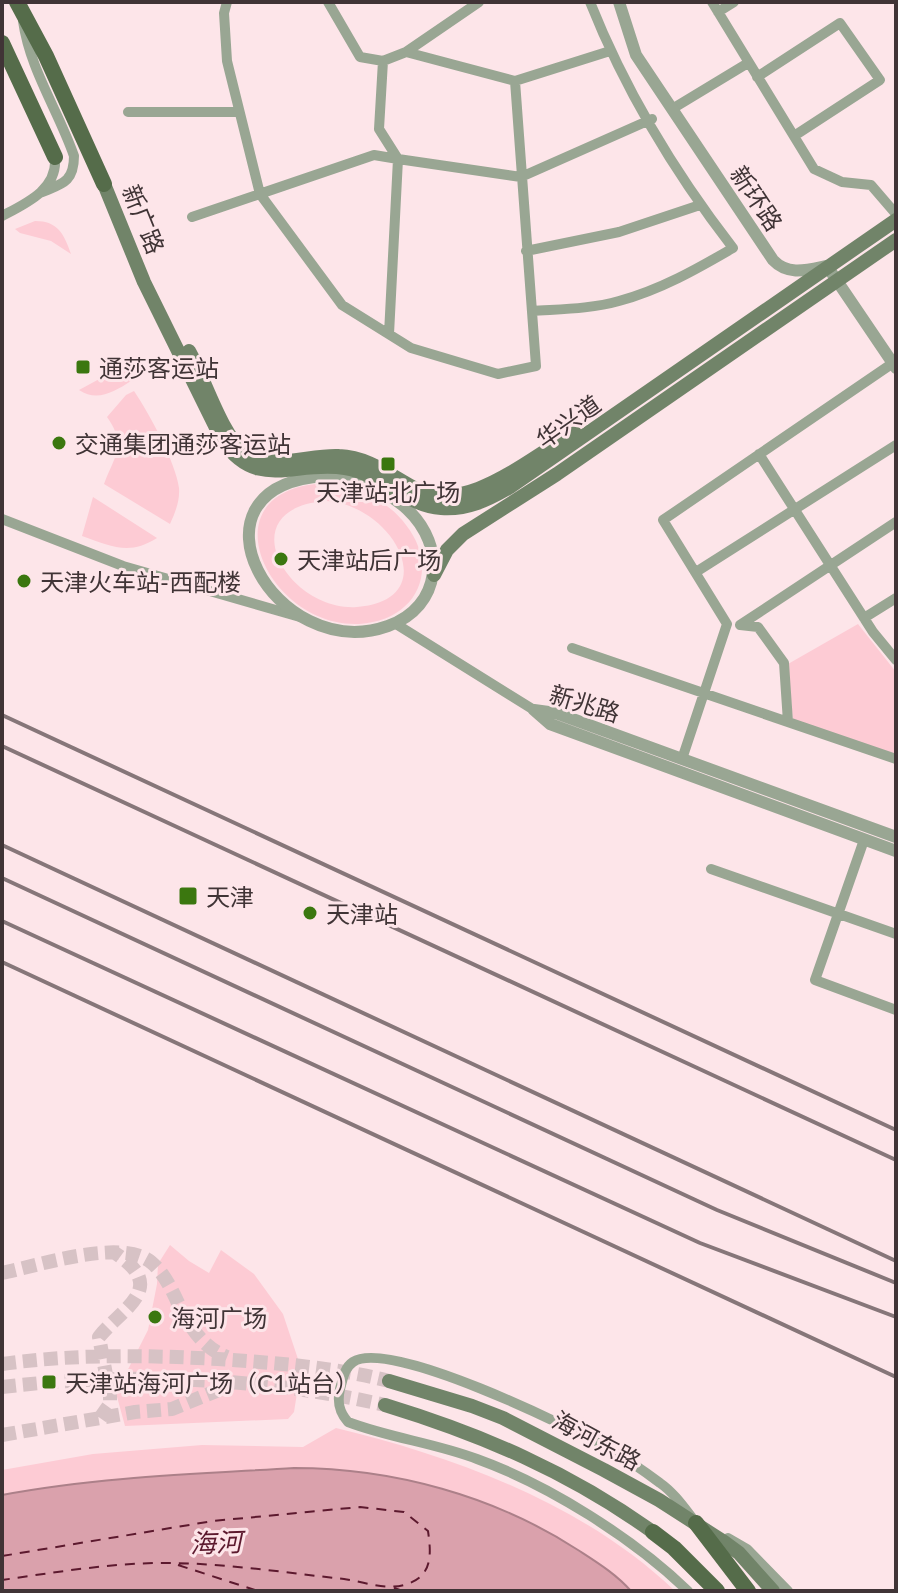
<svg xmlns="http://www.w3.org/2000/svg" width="898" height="1593" font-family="Lato,'Noto Sans SC',sans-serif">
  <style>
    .green { fill: #fdcbd4; fill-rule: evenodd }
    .water { fill: #daa1ac; stroke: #ac8089; stroke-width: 2 }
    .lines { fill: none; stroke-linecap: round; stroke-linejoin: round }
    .ferry { stroke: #5c192e; stroke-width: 2; stroke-dasharray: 10 8; stroke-linecap: butt }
    .secondary-tunnel { stroke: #d7c2c5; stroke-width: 14; stroke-dasharray: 14 7; stroke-linecap: butt }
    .minor { stroke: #99a693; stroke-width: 10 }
    .tertiary { stroke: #99a693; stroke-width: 12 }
    .secondary { stroke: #718469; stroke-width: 14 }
    .primary { stroke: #556c4a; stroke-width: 16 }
    .rail { stroke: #867679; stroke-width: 4 }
    .poi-dot { fill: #3b770f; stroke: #fde5e9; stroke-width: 3 }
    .labels { text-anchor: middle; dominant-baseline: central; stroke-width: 6; stroke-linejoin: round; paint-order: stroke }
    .street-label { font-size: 24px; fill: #403436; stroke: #fde5e9 }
    .poi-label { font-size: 24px; fill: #403436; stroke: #fde5e9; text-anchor: start }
    .water-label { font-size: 26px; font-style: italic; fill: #5c192e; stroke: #fde5e9 }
  </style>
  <rect width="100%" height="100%" fill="#fde5e9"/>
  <path class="green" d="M35 221C58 221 64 234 71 254L51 241 20 233 15 229Z
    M125 365 131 381C114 392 97 402 79 390Z
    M134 391C149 413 176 463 179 488 180 501 175 513 170 524L104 484C113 458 128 446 107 417L126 395Z
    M333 483C361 488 389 502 406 525 441 570 416 621 359 624 265 628 200 483 333 483ZM326 501C394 505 445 600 357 607 287 612 228 508 326 501Z
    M93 497 157 538C129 556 111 546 82 536Z
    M858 624 896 672V762L793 723 788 664Z
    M170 1245 189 1261 209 1273 221 1250 254 1274 283 1314 301 1368 294 1412 288 1419 125 1426 116 1393 148 1330 157 1284 158 1264Z
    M336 1428C456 1457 584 1504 675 1591H2V1470L93 1454 202 1445 303 1447Z"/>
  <path class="water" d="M294 1468C393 1468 495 1496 578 1550 598 1563 616 1574 631 1591H2V1495C98 1477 196 1474 294 1468Z"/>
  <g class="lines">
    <path class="ferry" d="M2 1556 213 1521 360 1507 404 1512 428 1531C431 1552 433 1574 410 1583 389 1592 366 1582 344 1579 288 1573 230 1564 173 1563 116 1562 58 1572 2 1580
      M178 1565 258 1591
      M394 1588 403 1591"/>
    <path class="secondary-tunnel" d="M2 1273C37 1266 123 1237 152 1263 166 1275 173 1293 181 1309 192 1330 204 1348 227 1357
      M2 1364C74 1354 146 1355 218 1359 276 1363 333 1367 389 1381
      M2 1387C129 1372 260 1377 385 1405
      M100 1418 110 1404V1396L99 1337C123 1307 169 1288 115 1253
      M2 1435 135 1412 172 1409 231 1385"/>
    <path class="minor" d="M227 2 224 13 227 61 260 194 342 305 411 348 498 374 536 366 515 81
      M328 2 360 57 383 61 379 129 398 159 521 177 652 119
      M712 2 814 169 842 182 871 185 896 214
      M718 12 734 2
      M23 21C30 70 58 110 74 156 74 183 61 184 40 193
      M406 52 515 81 610 51
      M383 61 406 52 479 2
      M757 77 840 23 880 80 794 136
      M672 109 748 63
      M128 112H239
      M2 216C27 203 58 189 55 157
      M192 217 374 155 398 159 389 334
      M526 251 619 232 700 205
      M532 311C561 309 591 309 619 301 660 290 697 269 733 248 675 173 625 90 590 2
      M759 454 873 632 896 660
      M2 519 123 566 300 617
      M696 572 896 445
      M864 618 896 598
      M396 624 534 710
      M740 625 896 522
      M740 625 758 627 784 663 788 722
      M572 648 896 759
      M682 759 727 624 663 520 893 363
      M864 840 815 980 896 1010
      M711 869 896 934
      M728 1538 747 1549 788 1591
      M688 1591C633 1538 549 1485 477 1459 435 1443 390 1438 348 1422 339 1412 337 1402 340 1389 343 1379 344 1368 353 1362 389 1338 570 1427 609 1449 627 1459 644 1471 660 1483 673 1492 683 1506 693 1519"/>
    <path class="tertiary" d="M619 2 636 55 773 260C788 276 807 270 827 266L896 368
      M324 476C355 479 384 488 407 509 447 546 442 607 388 626 275 666 175 487 324 476Z
      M534 710 550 724 896 851
      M534 710 556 713 896 837"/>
    <path class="secondary" d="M104 184 144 282 222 440C258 492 293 460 345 468 380 473 406 506 441 508 467 510 488 500 510 487L896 220
      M189 351C205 379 221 434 244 452 269 472 310 454 339 456 369 457 391 476 416 489 467 516 531 456 575 433
      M434 575 447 550 463 534 557 474 896 240
      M389 1381 472 1406 503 1418 604 1470 659 1500 724 1542 739 1553 773 1591
      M385 1405C483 1435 569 1472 653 1532"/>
    <path class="primary" d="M17 2 46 56 104 184
      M2 43 55 157
      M696 1523 748 1591
      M653 1532 674 1548 717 1591"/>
    <path class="rail" d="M2 715 896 1130
      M2 746 896 1160
      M2 845 896 1261
      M2 878 717 1210 896 1283
      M2 921 700 1243 896 1317
      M2 962 896 1377"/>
  </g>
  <g class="poi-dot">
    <rect x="75" y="359" width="16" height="16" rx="4"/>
    <circle cx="59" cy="443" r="8"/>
    <rect x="380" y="456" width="16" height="16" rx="4"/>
    <circle cx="281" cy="559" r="8"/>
    <circle cx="24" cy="581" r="8"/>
    <rect x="178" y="886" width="20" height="20" rx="4"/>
    <circle cx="310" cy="913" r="8"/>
    <circle cx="155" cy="1317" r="8"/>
    <rect x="41" y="1374" width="16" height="16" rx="4"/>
  </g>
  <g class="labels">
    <g class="street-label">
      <text transform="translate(757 198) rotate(56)">新环路</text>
      <text transform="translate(144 219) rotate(68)">新广路</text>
      <text transform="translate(568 421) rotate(-35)">华兴道</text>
      <text transform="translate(585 703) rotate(17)">新兆路</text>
      <text transform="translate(597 1440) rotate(28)">海河东路</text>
    </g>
    <g class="poi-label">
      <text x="99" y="367">通莎客运站</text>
      <text x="75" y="443">交通集团通莎客运站</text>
      <text x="388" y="491" text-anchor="middle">天津站北广场</text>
      <text x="297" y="559">天津站后广场</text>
      <text x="40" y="581">天津火车站-西配楼</text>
      <text x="206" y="896">天津</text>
      <text x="326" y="913">天津站</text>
      <text x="171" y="1317">海河广场</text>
      <text x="65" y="1382">天津站海河广场（C1站台）</text>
    </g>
    <g class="water-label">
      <text transform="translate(216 1542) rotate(-2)">海河</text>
    </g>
  </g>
  <rect width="898" height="1593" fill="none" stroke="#403436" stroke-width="8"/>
</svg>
